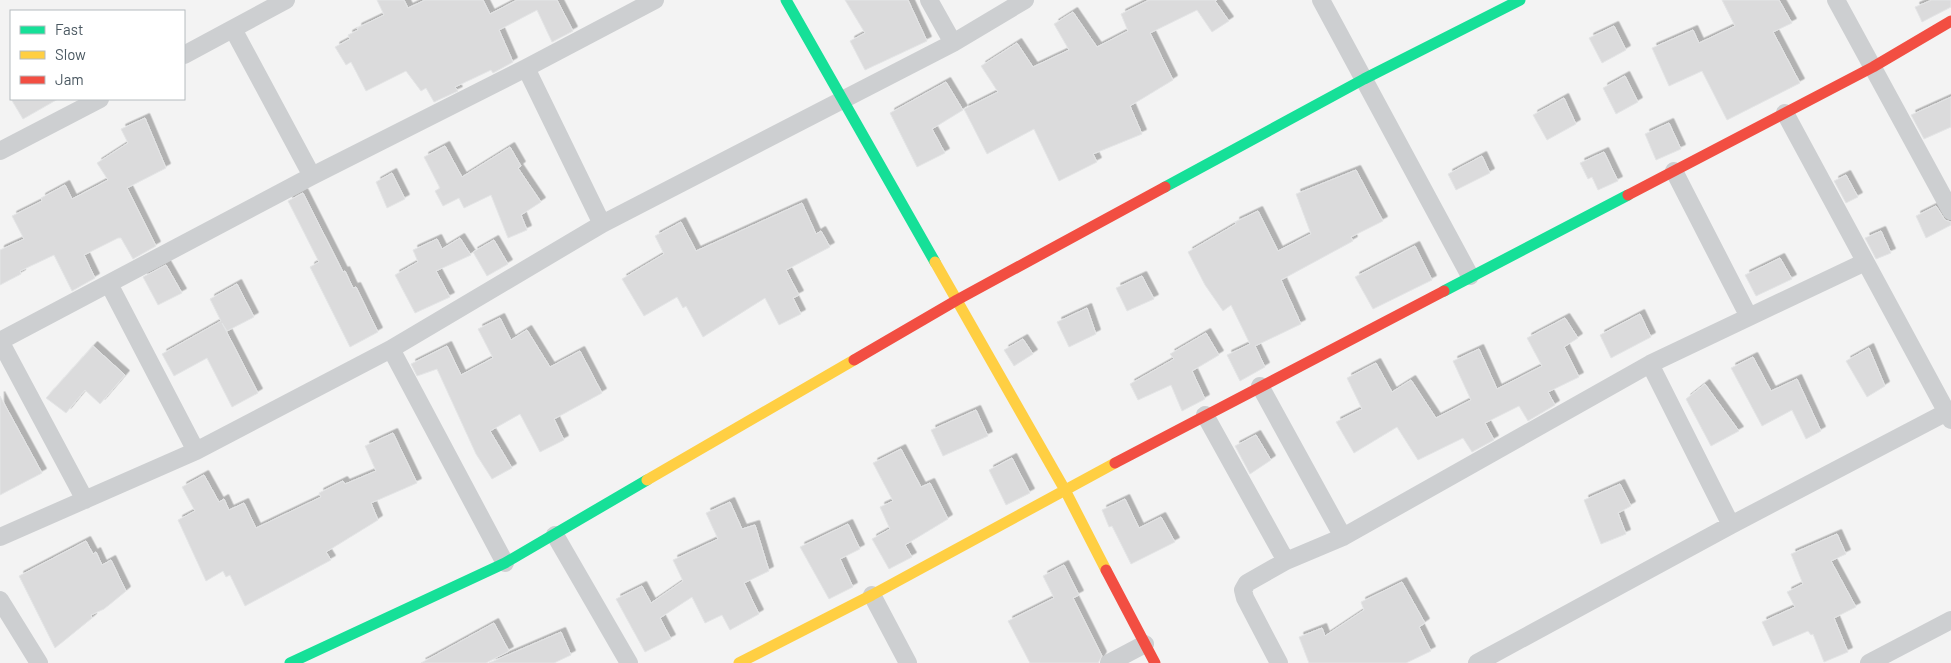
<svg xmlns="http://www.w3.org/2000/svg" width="1951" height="663" font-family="Barlow,sans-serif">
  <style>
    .building { fill: #dbdbdc; stroke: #e4e5e6; filter: url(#shadow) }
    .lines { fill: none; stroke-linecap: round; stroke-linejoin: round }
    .street { stroke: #cdcfd1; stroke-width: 18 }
    .fast { stroke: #16e098; stroke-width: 11 }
    .slow { stroke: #ffcf43; stroke-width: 11 }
    .jam { stroke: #f24e42; stroke-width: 11 }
  </style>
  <defs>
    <filter id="shadow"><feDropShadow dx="4.5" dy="-4.5" stdDeviation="0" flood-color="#0004"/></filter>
  </defs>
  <rect width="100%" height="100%" fill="#f3f3f3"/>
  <path class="building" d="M377 0H404L408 8 425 0H483L490 14 517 0H557L573 31 552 42 537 10 499 30 513 62 493 73 491 70 455 87 458 91 434 102 426 88 421 91 406 71 366 91 351 62 346 65 335 47 350 39 348 35 358 30 357 28 384 15Z
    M845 0H908L927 41 865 70 850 41 865 33Z
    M1149 0H1217L1215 1 1229 21 1212 32 1197 10 1150 33 1173 80 1130 106 1142 134 1093 154 1097 162 1059 181 1034 129 987 154 964 109 998 92 981 66 1017 43 1033 67 1069 50 1054 24 1073 12 1097 47 1128 31 1121 14Z
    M1722 0H1779L1792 23 1773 32 1800 83 1727 120 1702 71 1669 86 1652 48 1693 30 1699 43 1735 26Z
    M1932 0H1951V7L1922 22 1915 7Z
    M1614 26 1626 50 1602 63 1589 38Z
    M1625 76 1638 102 1616 114 1603 88Z
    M946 82 963 110 932 129 945 153 917 167 890 113Z
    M1951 97V127L1924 139 1911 115Z
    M1564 98 1576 124 1547 140 1533 115Z
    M11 99H58L23 119Z
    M145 118 166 168 127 188 156 246 133 259 121 238H118L84 255 95 278 72 291 54 255 20 271 21 274 0 285V250L24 239 12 216 42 201 41 198 65 185 72 199 108 180 97 163 128 143 121 129Z
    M1669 123 1681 149 1656 160 1645 134Z
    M445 146 462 177 510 147 521 166 518 168 541 202 521 215 527 230 508 238 491 195 464 208 459 198 443 206 435 191 440 188 424 157Z
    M1604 152 1618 181 1598 190 1592 177 1588 179 1580 163Z
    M1482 156 1490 173 1456 190 1448 174Z
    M1356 170 1383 221 1351 237 1353 241 1281 280 1301 324 1255 346 1265 367 1240 381 1227 355 1250 344 1231 305 1223 311 1205 285 1188 252 1236 224 1235 222 1258 211 1278 251 1311 234 1296 194Z
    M392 173 405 199 387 208 376 182Z
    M1846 175 1858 197 1846 203 1834 181Z
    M303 193 343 272 345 271 353 288 356 287 378 332 350 347 310 267 319 262 288 201Z
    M802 203 816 234 821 231 830 247 786 270 799 295 793 298 801 314 779 325 765 298 703 337 686 306 683 308 677 297 644 316 622 279 664 254 655 236 681 222 696 251Z
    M1936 206 1945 220 1951 222V225L1926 238 1916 216Z
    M1881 231 1891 253 1876 259 1865 238Z
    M460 238 471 255 436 271 450 297 415 313 395 275 418 262 413 250 437 239 442 249Z
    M494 240 508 264 487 276 473 252Z
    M1415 246 1432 280 1373 309 1355 277Z
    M1780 258 1792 279 1756 296 1745 275Z
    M166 265 182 293 158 305 143 277Z
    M1142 276 1154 299 1127 311 1116 288Z
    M237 284 254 317 227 331 222 323 258 393 232 407 207 358 174 376 162 354 221 321 210 299Z
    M1087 308 1096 334 1069 347 1057 322Z
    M1640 314 1651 337 1611 358 1600 335Z
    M500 318 511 340 527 330 550 367 580 351 602 393 554 419 564 440 540 452 520 414 490 431 512 468 492 479 476 454 437 369 417 376 411 364 447 346 461 375 493 358 478 329Z
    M1565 318 1578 338 1564 347 1579 377 1548 392 1555 405 1528 421 1519 406 1485 423 1494 440 1472 452 1463 438 1418 460 1397 427 1354 453 1336 422 1362 409 1347 378 1376 363 1392 392 1411 380 1436 418 1471 400 1453 361 1479 349 1497 389 1542 366 1527 338Z
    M1206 333 1219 355 1192 371 1205 399 1182 411 1171 385 1138 400 1130 384 1174 359 1170 354Z
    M1023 339 1033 354 1014 366 1004 350Z
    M93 346 125 375 100 404 85 390 66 413 46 398Z
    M1869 348 1885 386 1867 397 1846 361Z
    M1753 357 1771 391 1797 379 1821 431 1806 439 1792 410 1762 426 1731 368Z
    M1705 384 1739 431 1711 446 1686 399Z
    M0 396 42 473 0 495Z
    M976 410 988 436 943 456 931 430Z
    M393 433 417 483 371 503 378 520 326 552 331 560 245 606 230 575 226 577 223 571 206 581 178 520 195 511 182 487 204 475 219 502 224 499 229 510 244 503 256 528 321 497 319 493 343 481 345 484 376 471 365 446Z
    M1256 435 1271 460 1250 474 1235 446Z
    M901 449 921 487 930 483 948 519 905 545 912 557 889 569 872 539 890 529 880 507 893 501 873 463Z
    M1012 458 1030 493 1006 505 989 470Z
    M1620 484 1631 506 1618 513 1626 534 1601 544 1584 500Z
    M1125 499 1139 528 1161 517 1175 542 1131 564 1112 526 1109 527 1102 510Z
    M730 502 742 529 755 525 769 571 744 583 759 614 730 630 722 615 705 623 692 597 660 618 671 639 645 652 616 599 642 586 651 603 683 581 673 560 718 539 706 513Z
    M848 524 860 549 840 559 853 587 829 599 800 547Z
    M1837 534 1846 554 1831 561 1856 607 1834 618 1848 652 1824 662 1813 634 1811 635 1808 631 1773 646 1762 622 1795 607 1787 592 1803 584 1791 554Z
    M86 541 93 554 96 552 102 565 111 560 126 591 104 609 91 615 92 618 55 648 19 576Z
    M1064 565 1079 595 1073 598 1102 656 1098 663H1030L1008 621 1054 598 1043 576Z
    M1402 582 1425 623 1419 627 1431 651 1406 663H1309L1299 637 1322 628 1325 636 1364 610 1361 602Z
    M494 623 509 651 486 663H421Z
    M561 632 571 655 554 663H489Z"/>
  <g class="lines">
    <path class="street" d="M929 0 953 43
      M1321 0 1470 276
      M1836 0 1951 211
      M233 29 312 176
      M184 55 286 0
      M526 68 602 224
      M1785 113 1951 420
      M0 151 100 99
      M1674 171 1749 317
      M109 284 196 451
      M0 341 312 176 526 68 655 0
      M0 341 85 500
      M391 349 505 563
      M1650 364 1731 525
      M1260 386 1343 537
      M1205 415 1286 561
      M555 535 629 663
      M0 537 196 451 391 349 602 224 953 43 1025 0
      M872 595 908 663
      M0 600 39 663
      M1109 663 1145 644
      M1279 663 1245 598 1243 590 1247 583 1286 561 1343 537 1650 364 1865 262
      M1477 663 1731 525 1947 412
      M1869 663 1951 620"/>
    <path class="fast" d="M786 0 935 262
      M1165 187 1364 79 1520 0
      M1444 291 1628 195
      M290 663 505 563 647 480"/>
    <path class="slow" d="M935 262 1065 490 1106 570
      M647 480 854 360
      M739 663 872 595 1115 463"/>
    <path class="jam" d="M1628 195 1873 67 1951 21
      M854 360 957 300 1165 187
      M1115 463 1444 291
      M1106 570 1155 663"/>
  </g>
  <rect x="10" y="10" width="175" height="90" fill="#ffffff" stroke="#b6bcbf"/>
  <rect x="20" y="26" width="25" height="8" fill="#16e098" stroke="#b6bcbf"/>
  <text x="55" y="35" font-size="15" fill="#495760">Fast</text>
  <rect x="20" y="51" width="25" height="8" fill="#ffcf43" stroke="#b6bcbf"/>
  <text x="55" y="60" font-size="15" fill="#495760">Slow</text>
  <rect x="20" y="76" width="25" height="8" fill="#f24e42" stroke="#b6bcbf"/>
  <text x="55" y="85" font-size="15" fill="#495760">Jam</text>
</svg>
